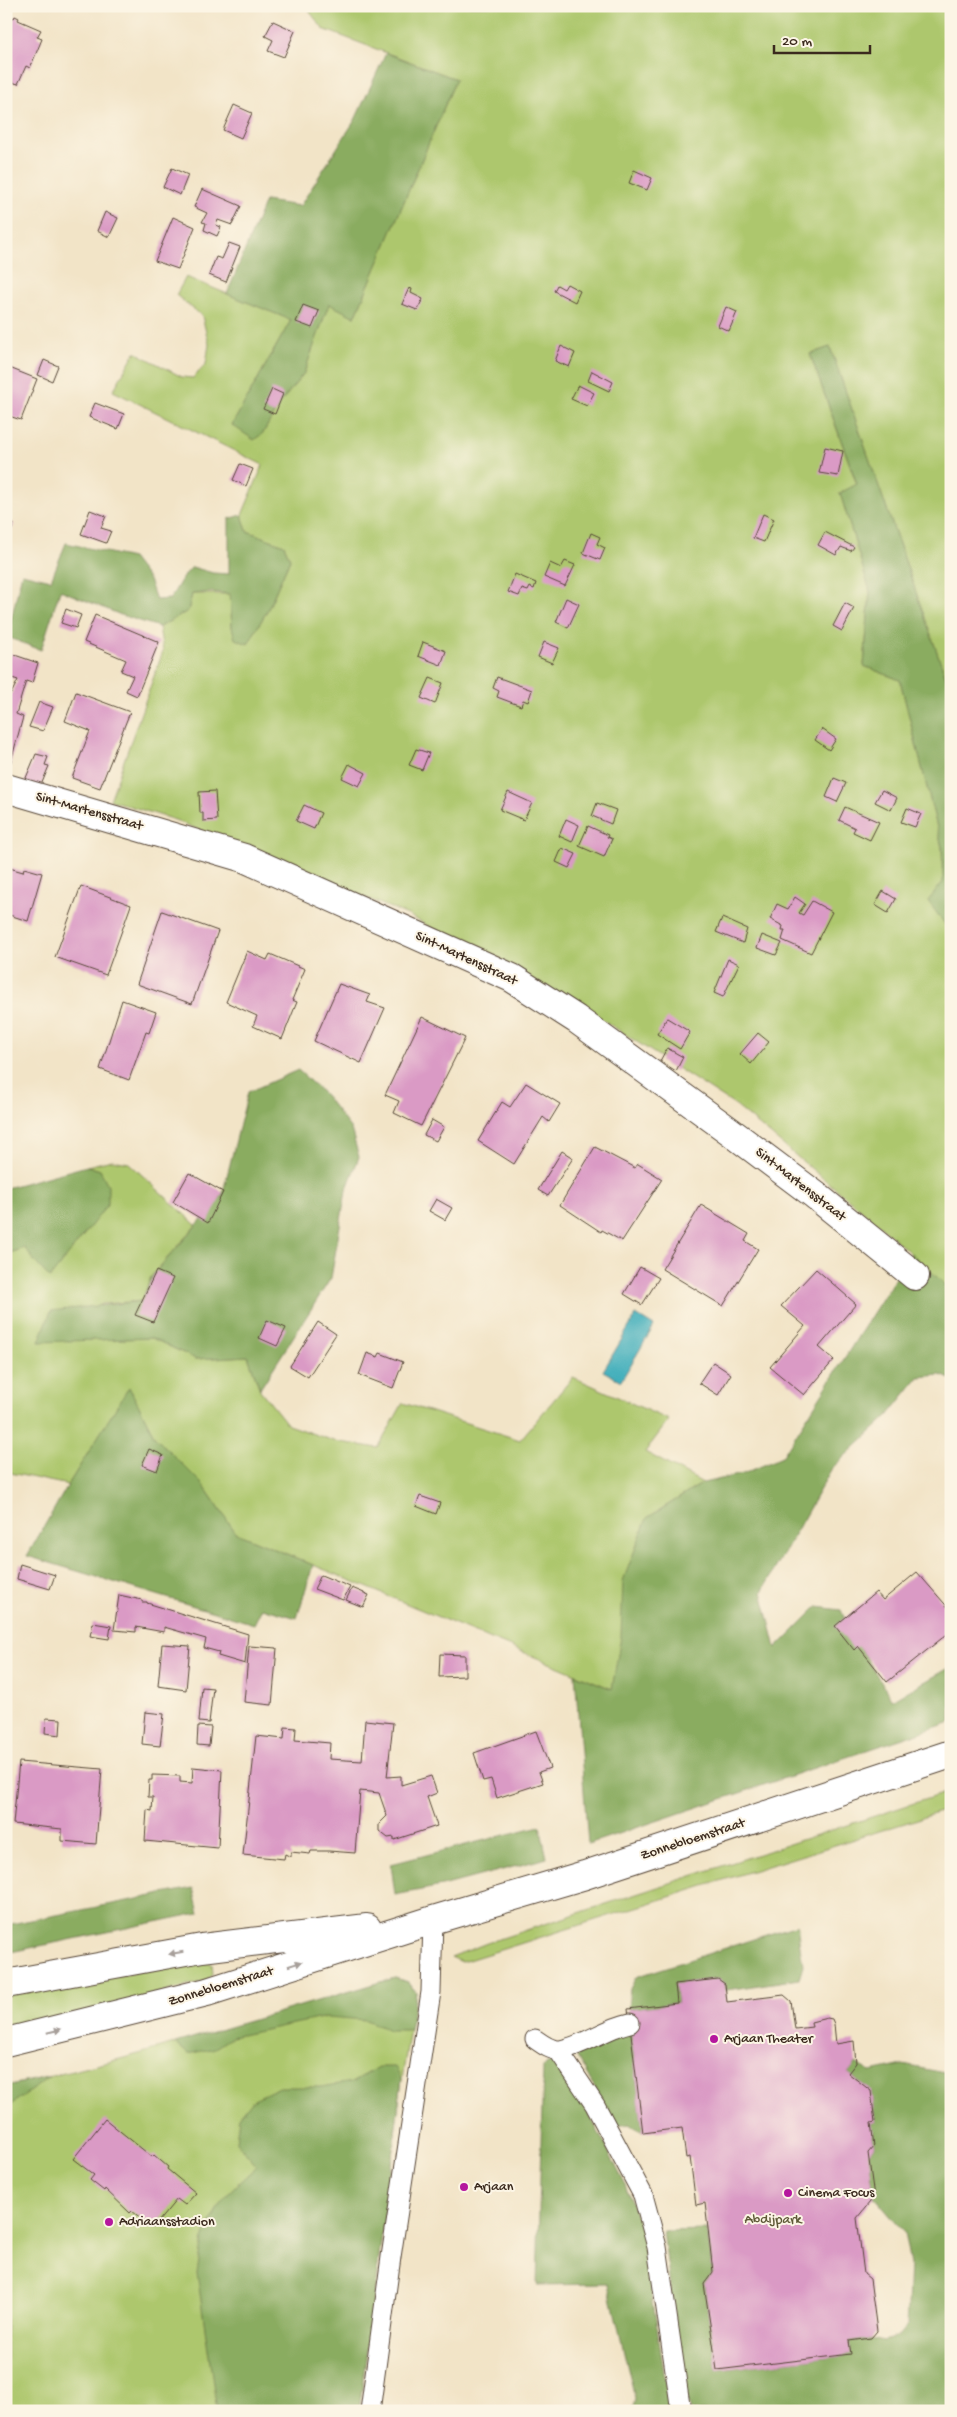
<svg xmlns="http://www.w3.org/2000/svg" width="957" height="2417" font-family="'Gochi Hand',sans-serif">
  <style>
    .green { fill: #adc76d; stroke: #747846 }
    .forest { fill: #8aac60; stroke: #626b3f }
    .water { fill: #3faebb; stroke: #3d6c6c }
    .building { fill: #da9ac5 }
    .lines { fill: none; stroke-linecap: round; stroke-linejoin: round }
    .service-casing { stroke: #564637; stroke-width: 21 }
    .minor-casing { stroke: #564637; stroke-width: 30 }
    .secondary-casing { stroke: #564637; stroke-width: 30 }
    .service { stroke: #fff; stroke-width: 19 }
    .minor { stroke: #fff; stroke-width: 28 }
    .secondary { stroke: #fff; stroke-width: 28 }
    .oneway { fill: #a79f9a }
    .poi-dot { fill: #b5179e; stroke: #fcf5e5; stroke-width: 2 }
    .labels { text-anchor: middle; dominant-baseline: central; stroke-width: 4; stroke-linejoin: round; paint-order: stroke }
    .street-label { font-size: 14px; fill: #3b2a1e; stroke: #fcf5e5 }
    .poi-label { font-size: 14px; fill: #3b2a1e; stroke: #fcf5e5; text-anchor: start }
    .park-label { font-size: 14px; fill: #5d5936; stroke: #fcf5e5 }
  </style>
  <rect width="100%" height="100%" fill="#fcf5e5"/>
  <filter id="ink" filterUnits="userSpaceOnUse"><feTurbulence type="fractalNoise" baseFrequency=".02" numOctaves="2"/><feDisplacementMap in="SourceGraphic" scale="10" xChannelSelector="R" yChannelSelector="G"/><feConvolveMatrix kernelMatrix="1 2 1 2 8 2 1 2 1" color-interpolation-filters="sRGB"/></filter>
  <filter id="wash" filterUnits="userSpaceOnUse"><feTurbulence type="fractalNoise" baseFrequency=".0096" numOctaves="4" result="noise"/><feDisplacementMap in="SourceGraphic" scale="20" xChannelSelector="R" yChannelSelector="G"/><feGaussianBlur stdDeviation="1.12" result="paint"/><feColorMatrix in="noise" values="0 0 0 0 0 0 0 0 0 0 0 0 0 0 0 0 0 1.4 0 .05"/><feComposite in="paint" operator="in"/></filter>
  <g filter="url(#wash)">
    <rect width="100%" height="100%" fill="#f2e4c7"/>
    <path class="green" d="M310 6H951V692L830 347 810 354 857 485 840 493 870 591 864 666 900 680 942 847 947 927 951 928V1290L877 1223 736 1106 606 1022 408 915 175 820 110 800 163 651 159 627 188 611 192 594H230L232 627 248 644 268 609 290 559 284 545 247 531 242 515 263 465 113 391 135 352 182 377 193 378 206 364 209 344 202 316 176 295 186 277 291 320 232 425 263 433 281 402 304 373 329 303 355 317 456 79 323 29 310 12Z
      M112 1160 129 1163 196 1225 151 1277 142 1301 102 1304 39 1341 152 1338 196 1359 248 1356 260 1390 288 1425 334 1441 378 1448 403 1403 520 1440 573 1377 669 1420 645 1452 703 1483 647 1518 612 1689 236 1533 203 1485 155 1437 129 1388 68 1485 6 1472V1254L25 1248 35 1262 92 1223 108 1204 100 1170 87 1166Z
      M951 1791 940 1812 462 1962 451 1957 487 1943Z
      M205 1960 212 1964 213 1974 206 1981 6 2034V1995Z
      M395 1978 408 1982 416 1992 402 2079 359 2411H6V2086C138 2059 266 2016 395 1978Z"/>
    <path class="forest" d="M386 53 456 79 355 317 329 304 304 373 281 402 263 433 254 440 232 425 291 320 227 294 265 201 300 206 355 120Z
      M830 347 951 692V928L947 927 928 901 943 882 942 847 900 680 864 666 870 591 840 493 857 484 810 354Z
      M242 515 247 531 284 545 290 559 268 609 248 644 235 639 232 627 230 594 212 592 192 594 188 611 159 627 121 615 60 590 41 650 7 637 22 573 51 580 66 543 132 558 149 580 156 600 170 599 183 577 192 567 213 573 229 574V519Z
      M298 1070 325 1095 351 1129 359 1157 346 1191 331 1278 260 1389 248 1356 196 1359 152 1338 39 1342 51 1311 142 1301 151 1277 222 1196 248 1092Z
      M87 1166 100 1170 108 1185V1204L50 1278 35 1262 25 1248 6 1254V1188Z
      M911 1253 951 1290V1379L940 1375 919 1377 887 1417 832 1468 762 1592 776 1648 817 1607 841 1610 849 1629 892 1700 951 1667V1722L588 1844 575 1674 612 1689 621 1637 623 1581 647 1518 703 1483 743 1474 782 1457Z
      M129 1387 155 1437 203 1485 236 1533 313 1565 297 1618 262 1608 254 1624 27 1556 68 1485Z
      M540 1826 547 1858 442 1886 395 1895 391 1864Z
      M193 1888 199 1913 6 1953V1925Z
      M797 1925 803 1966 799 1979 726 1990 725 1984 718 1979 675 1984 677 2003 628 2009 630 1989 636 1977Z
      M395 1978 408 1982 416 1992 410 2030H389L366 2020 327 2017 232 2037 215 2048 188 2054 175 2043Z
      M631 2032 643 2133 629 2124 617 2126 577 2057 581 2051Z
      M552 2062 565 2076 588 2112 624 2182 642 2231 670 2411H632L635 2399 608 2284 537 2285 543 2068 547 2063Z
      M856 2063 871 2072 903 2065 951 2074V2411H691L682 2381 663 2231 707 2230 713 2272 704 2284 717 2370 850 2354 849 2341 871 2338 884 2341 899 2336 907 2326 910 2264 904 2232 874 2197 869 2153 874 2146 871 2123 875 2122 871 2091 848 2073Z
      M379 2067H395L402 2079 359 2411H217L197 2273 203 2239 219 2205 233 2188 257 2166 236 2142 239 2117 254 2099 280 2087H321L352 2082Z
      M50 2077 6 2108V2086Z"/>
    <path class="water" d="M636 1315 654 1326 621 1381 603 1371Z"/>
    <g id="blocks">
      <path class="building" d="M6 13 10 14 9 16 14 18 15 16 19 18 18 20 41 30 37 37 42 39 30 68 26 66 18 84 12 82 8 83 10 81 6 80Z
        M273 21 295 31 284 57 268 51 273 40 265 36Z
        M234 105 252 113 241 138 223 130Z
        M172 168 188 175 180 195 163 187Z
        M634 170 652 178 647 190 629 183Z
        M202 189 241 206 232 225 218 220 216 225 221 227 217 236 204 230 206 223 202 222 207 213 194 207Z
        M105 212 118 218 109 237 97 231Z
        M173 217 195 227 178 269 155 261Z
        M229 243 240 247 226 282 209 275 216 257 222 259Z
        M567 284 580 291 575 302 554 291 557 285 564 289Z
        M409 288 412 289 411 293 423 299 417 310 402 304Z
        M303 305 319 311 312 328 296 322Z
        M726 307 737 312 729 331 718 326Z
        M561 346 575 353 569 367 555 361Z
        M44 360 58 366 52 381 38 375Z
        M7 367 37 379 21 420 9 416 6 397Z
        M592 371 613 382 609 391 588 381Z
        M578 385 594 393 587 406 571 399Z
        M272 389 283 394 275 414 263 409Z
        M95 403 124 414 118 429 89 417Z
        M825 447 843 451 838 476 819 473Z
        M240 464 253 469 246 486 233 480Z
        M90 510 106 516 101 528 111 531 106 543 81 534Z
        M763 514 774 519 764 542 753 538Z
        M6 521 14 524 6 544Z
        M825 532 854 547 851 551 841 547 836 555 818 545Z
        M591 533 600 537 597 544 605 548 600 560 583 553Z
        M565 561 575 565 565 586 544 577 550 563 561 568Z
        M515 574 536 583 534 589 530 587 528 591 522 589 519 596 508 592Z
        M566 598 579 604 568 628 556 622Z
        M845 603 854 608 842 631 833 626Z
        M66 609 81 615 76 628 61 623Z
        M95 615 159 642 137 696 126 691 133 676 121 671 126 660 84 642Z
        M423 642 446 651 441 665 418 656Z
        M544 642 559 648 552 663 538 657Z
        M6 652 38 663 32 683 26 681 16 714 23 717 7 776 6 693 11 694 18 680 6 676Z
        M497 677 532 690 528 702 523 700 521 706 497 697 499 691 493 688Z
        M430 678 443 683 435 704 421 698Z
        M76 692 130 712 100 788 72 778 90 731 65 721Z
        M39 702 53 707 43 731 29 727Z
        M822 729 836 739 829 750 815 740Z
        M416 749 429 753 422 770 409 765Z
        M36 754 48 757 45 765 49 766 39 790 23 785Z
        M349 764 366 773 359 786 342 778Z
        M834 778 846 783 837 802 826 797Z
        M882 790 897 798 891 810 875 802Z
        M215 791 217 820 203 821V813H200L199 792Z
        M508 792 532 803 524 820 500 810Z
        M597 803 616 810 611 824 592 816Z
        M304 805 321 813 314 829 296 821Z
        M845 807 879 822 870 840 853 832 855 828 839 820Z
        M907 808 921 814 915 827 901 822Z
        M566 819 579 825 572 842 559 836Z
        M588 826 608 835 607 837 612 839 604 857 579 846Z
        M562 848 576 854 569 868 556 862Z
        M6 867 23 872 24 868 42 873 28 921 6 914Z
        M81 886 131 905 106 975 55 957Z
        M883 891 896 899 888 913 875 905Z
        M795 897 805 904 799 913 803 915 812 901 832 912 811 953 782 940 785 930H782L783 926 770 919 777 904 788 909Z
        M162 911 218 931 192 1004 137 984Z
        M722 918 747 929 743 943 716 932Z
        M762 935 782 943 776 955 757 948Z
        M247 951 267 960 270 954 305 969 292 1000 297 1002 282 1039 253 1026 257 1016 226 1002Z
        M728 959 739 964 723 997 714 993Z
        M339 984 370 995 367 1002 385 1008 361 1063 314 1041Z
        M122 1000 156 1012 149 1033 146 1032 129 1080 100 1069Z
        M422 1017 465 1038 421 1126 394 1113 399 1101 385 1095Z
        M667 1018 690 1032 680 1049 657 1034Z
        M758 1033 769 1042 751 1064 740 1054Z
        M667 1048 683 1057 676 1071 660 1061Z
        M526 1083 560 1104 549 1122 543 1117 514 1164 478 1141 502 1102 510 1107Z
        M432 1120 444 1127 436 1141 424 1135Z
        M595 1147 635 1168 638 1164 662 1179 622 1241 602 1230 601 1232 560 1205Z
        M562 1151 573 1158 548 1196 538 1190Z
        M189 1173 223 1192 208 1223 173 1202Z
        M436 1199 452 1208 445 1220 429 1211Z
        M701 1205 749 1234 745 1241 758 1249 723 1306 662 1269Z
        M640 1267 659 1278 642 1305 624 1294Z
        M816 1269 856 1304 819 1347 834 1360 804 1395 770 1367 805 1326 781 1306Z
        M156 1271 173 1278 153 1322 135 1315Z
        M267 1320 286 1328 277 1346 259 1338Z
        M318 1322 336 1334 308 1377 290 1366Z
        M367 1353 378 1357 380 1353 403 1362 393 1388 359 1375Z
        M713 1362 731 1374 718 1395 699 1383Z
        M149 1449 163 1455 157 1471 142 1465Z
        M420 1496 440 1503 436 1514 416 1506Z
        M20 1564 55 1575 50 1589 17 1579Z
        M917 1572 951 1611V1631L887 1682 858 1646 854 1650 835 1626 876 1592 883 1600Z
        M321 1575 350 1587 343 1600 314 1589Z
        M352 1588 369 1595 363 1607 346 1600Z
        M119 1595 142 1600V1602H147V1603L248 1634 245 1664 218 1656 219 1652 204 1648 206 1639 164 1627V1632L136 1627V1632L114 1630Z
        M93 1623 111 1626 109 1639 90 1636Z
        M162 1644 190 1646 186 1690 158 1686Z
        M249 1646 277 1648 272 1705 244 1702Z
        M440 1654 465 1655V1676L439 1677Z
        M202 1687 213 1688 209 1723 199 1722Z
        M145 1712 164 1714 160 1746 142 1744Z
        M46 1718 61 1719 60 1735 45 1733Z
        M365 1720 393 1723 387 1777 401 1776V1785L431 1776 437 1793 427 1797 437 1826 394 1840V1837L388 1838 379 1831V1824L387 1816 379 1793 360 1791 355 1853 329 1851H311L310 1854 291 1852V1857L285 1854 284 1859 243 1855 256 1736 284 1739 285 1727 296 1728 295 1740 330 1743 329 1759 362 1761Z
        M198 1726 211 1727 209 1746 197 1745Z
        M536 1731 550 1768 539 1772 543 1783 497 1798 491 1779 483 1781 474 1753Z
        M19 1762 102 1769 96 1844 62 1841V1829L13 1824Z
        M193 1767 222 1770 218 1848 145 1841 147 1810 152 1811 153 1797H148L149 1780H152V1775L180 1776V1782L192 1783Z
        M718 1979 725 1984 727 2002 784 1995 791 2001 795 2029 812 2027 811 2022 827 2018 832 2019 834 2024 836 2044 854 2041 856 2063 848 2073 871 2091 875 2122 871 2123 874 2146 868 2153 874 2197 857 2218 864 2274 870 2279 877 2331 871 2338 849 2341 851 2354 717 2370 704 2284 713 2272 705 2203 696 2205 690 2157 686 2158 682 2128 643 2133 628 2009 677 2003 675 1984Z
        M105 2119 152 2157 154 2155 168 2167 167 2169 196 2193 185 2205 177 2199 153 2228 132 2211 130 2213 105 2189 104 2191 90 2180 94 2175 73 2159Z"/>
    </g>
  </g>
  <g filter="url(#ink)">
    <use href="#blocks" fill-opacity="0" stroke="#564637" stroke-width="1"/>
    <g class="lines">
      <g class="service-casing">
        <path id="service" d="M535 2039C542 2044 551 2051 560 2050 584 2046 605 2028 630 2023
          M558 2050 595 2105 643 2195 657 2247 681 2411
          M370 2411 391 2257 431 1992 433 1920"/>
      </g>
      <g class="minor-casing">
        <path id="minor" d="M6 788 244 858 512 978 576 1019 731 1132 815 1195 915 1276"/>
      </g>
      <g class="secondary-casing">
        <path id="secondary" d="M6 1984 202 1948 367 1928
          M6 2042 207 1992 433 1920 585 1875 951 1754"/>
      </g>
      <use href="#service" class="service"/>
      <use href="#minor" class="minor"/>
      <use href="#secondary" class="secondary"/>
    </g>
    <defs><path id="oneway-solid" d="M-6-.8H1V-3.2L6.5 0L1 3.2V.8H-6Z" transform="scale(1.25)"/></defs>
    <g class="oneway">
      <use href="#oneway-solid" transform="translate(176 1953) rotate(170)"/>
      <use href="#oneway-solid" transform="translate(295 1964) rotate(-18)"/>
      <use href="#oneway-solid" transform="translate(54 2031) rotate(-14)"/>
    </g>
  </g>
  <g class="poi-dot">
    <circle cx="714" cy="2039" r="5"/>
    <circle cx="464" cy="2187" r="5"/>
    <circle cx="788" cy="2193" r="5"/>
    <circle cx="109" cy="2222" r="5"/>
  </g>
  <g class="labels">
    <g class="street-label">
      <text transform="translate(89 812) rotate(16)">Sint-Martensstraat</text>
      <text transform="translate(466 959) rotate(25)">Sint-Martensstraat</text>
      <text transform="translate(800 1185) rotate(38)">Sint-Martensstraat</text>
      <text transform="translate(693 1840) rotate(-18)">Zonnebloemstraat</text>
      <text transform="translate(221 1987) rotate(-17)">Zonnebloemstraat</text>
    </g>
    <g class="poi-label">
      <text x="724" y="2039">Arjaan Theater</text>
      <text x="474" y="2187">Arjaan</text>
      <text x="798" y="2193">Cinema Focus</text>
      <text x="119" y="2222">Adriaansstadion</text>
    </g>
    <g class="park-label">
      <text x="773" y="2220">Abdijpark</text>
    </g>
  </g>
  <rect width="957" height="2417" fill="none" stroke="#fcf5e5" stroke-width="25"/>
  <path d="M774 45v8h96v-8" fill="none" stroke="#3b2a1e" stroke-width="2.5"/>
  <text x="782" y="45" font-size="15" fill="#3b2a1e" stroke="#fcf5e5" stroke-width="4" paint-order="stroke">20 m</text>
</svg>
